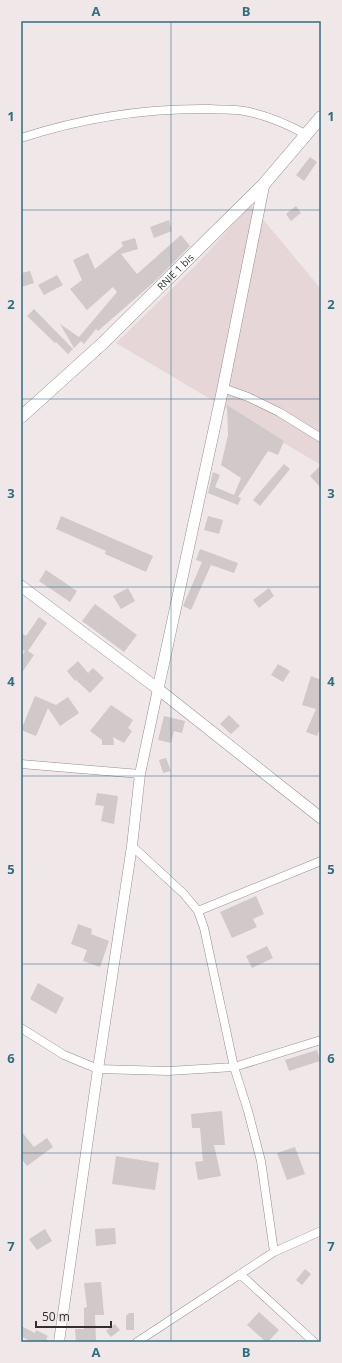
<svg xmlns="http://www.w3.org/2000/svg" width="342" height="1363" font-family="'Open Sans',sans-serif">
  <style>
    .built { fill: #e7d6d8 }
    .building { fill: #d0c8c9 }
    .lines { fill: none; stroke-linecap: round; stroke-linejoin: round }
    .minor-casing { stroke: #968e8f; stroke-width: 9 }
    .tertiary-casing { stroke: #968e8f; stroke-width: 11 }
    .secondary-casing { stroke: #968e8f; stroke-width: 12 }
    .primary-casing { stroke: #968e8f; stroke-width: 13 }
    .minor { stroke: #fff; stroke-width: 8 }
    .tertiary { stroke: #fff; stroke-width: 10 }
    .secondary { stroke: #fff; stroke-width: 11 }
    .primary { stroke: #fff; stroke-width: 12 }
    .grid { fill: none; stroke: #2e6f82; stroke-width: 1; stroke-opacity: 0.55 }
    .labels { text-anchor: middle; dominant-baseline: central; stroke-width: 3; stroke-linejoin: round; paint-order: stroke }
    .street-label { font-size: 10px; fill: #333030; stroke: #f0e7e8 }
    .neatline { fill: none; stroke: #2e6f82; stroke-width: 1.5 }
    .grid-label { font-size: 13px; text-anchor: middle; font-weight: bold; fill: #2e6f82 }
  </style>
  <rect width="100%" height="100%" fill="#f0e7e8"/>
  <path class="built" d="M251 205 321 289V465L116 343 196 265Z"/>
  <path class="building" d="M310 157 317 162 304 181 296 175Z
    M296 206 301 213 291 221 286 214Z
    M169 220 172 231 154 238 150 227Z
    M181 235 190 246 154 282 98 331 96 329 84 344 81 341 74 348 60 324 79 337 117 292 113 287 87 310 70 289 82 280 73 260 88 253 95 269 123 246 121 242 135 238 138 249 121 254 137 274Z
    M30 271 34 283 21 287V273Z
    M57 275 63 285 44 295 38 285Z
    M34 309 73 349 68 354 56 342 55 343 27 316Z
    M227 405 284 441 278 455 268 451 238 497 241 498 238 505 208 493 213 472 220 475 215 487 234 495 241 478 221 465 228 435Z
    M284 464 290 469 260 506 253 500Z
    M321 465V488L310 476Z
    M61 516 153 556 146 572 105 554 106 551 56 529Z
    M208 516 223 520 219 534 204 530Z
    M200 549 238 563 234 573 211 565 191 610 183 606 202 562 196 560Z
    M46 570 77 591 70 602 39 581Z
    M128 588 135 601 121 609 113 596Z
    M269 588 274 596 259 608 253 600Z
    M95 604 137 635 124 652 82 621Z
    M39 617 47 623 28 651 34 655 21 674V657L25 651 21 649V633L26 636Z
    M78 661 88 673 93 668 104 678 90 693 76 680 75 681 67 671Z
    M278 664 290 671 283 682 271 675Z
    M311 676 321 680V727L317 736 306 732 316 709 302 705Z
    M35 696 56 705 68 697 79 713 60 726 48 708 36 736 21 730Z
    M111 705 133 720 128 728 132 731 124 743 113 737 114 745H102V740L90 731Z
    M229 715 240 726 231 734 220 724Z
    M164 716 185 721 182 733 174 731 171 743 158 740Z
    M166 758 171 771 163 773 159 760Z
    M97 793 118 796 114 824 101 821 104 806 95 805Z
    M256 896 264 914 253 919 257 927 232 938 220 912Z
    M78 924 92 929 91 934 109 941 100 967 83 961 87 950 71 944Z
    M267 946 273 958 252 968 246 956Z
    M38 983 64 998 56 1014 30 999Z
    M317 1050 320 1061 289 1071 285 1060Z
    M222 1111 225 1145H214L221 1176 198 1180 195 1162 203 1161 200 1128H192L191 1114Z
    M21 1131 34 1147 47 1138 53 1147 27 1166 21 1158Z
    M295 1147 305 1174 287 1180 277 1153Z
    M116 1156 159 1163 155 1190 112 1184Z
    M115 1228 116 1244 96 1246 95 1229Z
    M45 1229 52 1241 37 1250 29 1239Z
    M305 1269 311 1274 302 1285 296 1280Z
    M101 1282 104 1315H95L96 1342H76L75 1329H84V1308L87 1307 84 1283Z
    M259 1312 279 1330 268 1342H266L247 1325Z
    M129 1313H134V1330H126V1316Z
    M115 1324 120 1330 111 1337 106 1331Z
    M21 1326 35 1333 36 1330 48 1336 46 1339 50 1342H30V1341L21 1336Z"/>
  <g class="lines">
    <g class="minor-casing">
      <path id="minor" d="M21 138C82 118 147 108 211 109 222 110 234 109 244 111 267 115 287 124 307 135
        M223 388 248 397 279 412 321 438
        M21 764 140 774
        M132 846 184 894 198 911 204 928 234 1067 248 1111 261 1161 274 1252
        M198 911 321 861
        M21 1028 64 1055 98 1069 168 1071 234 1067 321 1040
        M240 1274 314 1342
        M137 1342 274 1252 321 1231"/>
    </g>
    <g class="tertiary-casing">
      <path id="tertiary" d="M59 1342 98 1069 132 846 140 774 158 689"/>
    </g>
    <g class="secondary-casing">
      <path id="secondary" d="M21 586 158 689 321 818
        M158 689 223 388 264 184"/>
    </g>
    <g class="primary-casing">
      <g id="primary">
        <path id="s1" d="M21 417 103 343 264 184 321 117"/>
      </g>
    </g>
    <use href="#minor" class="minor"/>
    <use href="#tertiary" class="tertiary"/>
    <use href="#secondary" class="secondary"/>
    <use href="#primary" class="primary"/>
  </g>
  <path class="grid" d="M171 21V1342M21 210H321M21 399H321M21 587H321M21 776H321M21 964H321M21 1153H321"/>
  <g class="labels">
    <g class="street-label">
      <text stroke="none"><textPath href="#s1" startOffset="212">RNIE 1 bis</textPath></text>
    </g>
  </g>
  <rect width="342" height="1363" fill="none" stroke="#f0e7e8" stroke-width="44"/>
  <path d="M36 1321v6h75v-6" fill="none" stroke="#333030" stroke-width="2"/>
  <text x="42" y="1321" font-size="12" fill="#333030" stroke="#f0e7e8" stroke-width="3" paint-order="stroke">50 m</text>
  <rect x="22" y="22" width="298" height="1319" class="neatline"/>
  <g class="grid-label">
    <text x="96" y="16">A</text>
    <text x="246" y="16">B</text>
    <text x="11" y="121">1</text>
    <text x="331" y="121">1</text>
    <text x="11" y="309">2</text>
    <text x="331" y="309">2</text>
    <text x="11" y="498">3</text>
    <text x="331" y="498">3</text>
    <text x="11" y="686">4</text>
    <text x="331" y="686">4</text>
    <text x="11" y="874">5</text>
    <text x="331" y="874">5</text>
    <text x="11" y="1063">6</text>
    <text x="331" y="1063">6</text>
    <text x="11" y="1251">7</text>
    <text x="331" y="1251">7</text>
    <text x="96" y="1357">A</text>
    <text x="246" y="1357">B</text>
  </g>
</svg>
